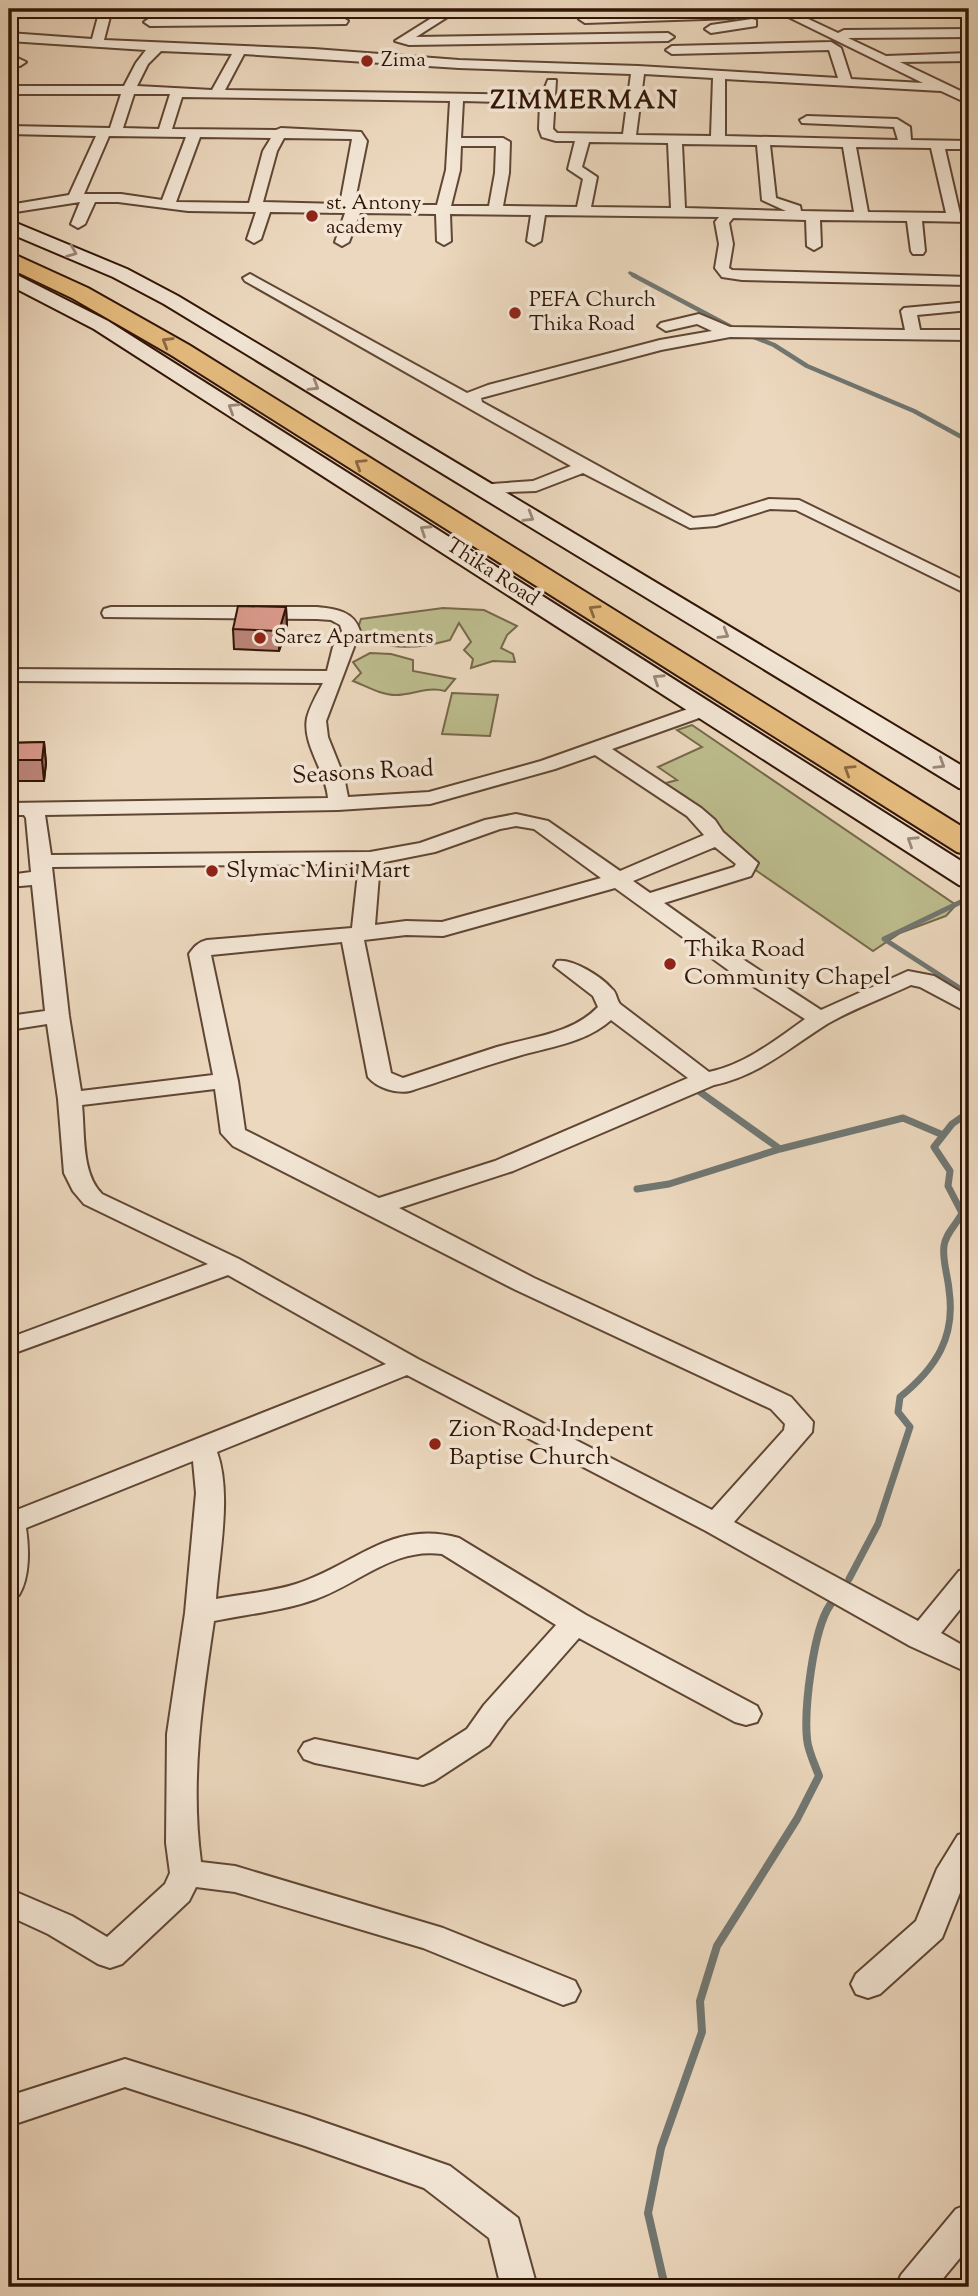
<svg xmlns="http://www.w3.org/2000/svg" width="978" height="2296" font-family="'Sorts Mill Goudy',serif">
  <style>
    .green { fill: #bdbd8e; stroke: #77694a; stroke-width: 2 }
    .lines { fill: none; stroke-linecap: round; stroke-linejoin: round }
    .stream-far4 { stroke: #717772; stroke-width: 3.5 }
    .stream-far3 { stroke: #717772; stroke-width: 4.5 }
    .stream-far2 { stroke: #717772; stroke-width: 5 }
    .stream-far1 { stroke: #717772; stroke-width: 7 }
    .stream { stroke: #717772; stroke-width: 8 }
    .street-casing { stroke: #604634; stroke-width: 4 }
    .secondary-casing { stroke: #311506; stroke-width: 4 }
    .highway-casing { stroke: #311506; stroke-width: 4 }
    .street { fill: #f3e6d5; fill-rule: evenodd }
    .secondary { fill: #f3e6d5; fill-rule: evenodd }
    .highway { fill: #e6bc7f; fill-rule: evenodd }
    .wall { fill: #bb8478; stroke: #311506; stroke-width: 2 }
    .shaded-wall { fill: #986b61; stroke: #311506; stroke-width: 2 }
    .building { fill: #d9998b; stroke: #311506; stroke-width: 2 }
    .oneway { stroke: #9c8878 }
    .oneway2 { stroke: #8c6842 }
    .poi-dot { fill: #8f2418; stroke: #f3e6d5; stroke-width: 2.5 }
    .labels { text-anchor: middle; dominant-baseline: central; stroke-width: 7; stroke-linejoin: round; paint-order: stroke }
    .far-poi-label { font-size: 21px; fill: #311506; stroke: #f3e6d5; text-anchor: start }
    .far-street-label { font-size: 21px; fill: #311506; stroke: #f3e6d5 }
    .street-label { font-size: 24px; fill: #311506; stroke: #f3e6d5 }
    .poi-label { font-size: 24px; fill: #311506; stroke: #f3e6d5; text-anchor: start }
    .far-district-label { font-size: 26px; font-weight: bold; letter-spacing: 2px; fill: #311506; stroke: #f3e6d5 }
  </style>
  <rect width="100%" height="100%" fill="#ecd8be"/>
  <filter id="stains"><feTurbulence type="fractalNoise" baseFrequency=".00286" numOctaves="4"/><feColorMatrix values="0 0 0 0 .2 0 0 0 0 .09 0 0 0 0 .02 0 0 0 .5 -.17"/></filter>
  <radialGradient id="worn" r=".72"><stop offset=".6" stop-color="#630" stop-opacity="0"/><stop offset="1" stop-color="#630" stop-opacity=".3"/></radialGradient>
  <path class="green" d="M443 608 484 610 517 626 507 635 501 648 513 654 515 662 493 661 471 668 473 659 464 650 471 642 459 623 450 640C418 649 384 652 357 631L361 619Z
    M370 653 391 654 413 660V671L455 679 445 691C427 686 413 695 396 695 381 695 366 686 353 681L361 673 353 662Z
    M452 693 498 695 490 736 442 734Z
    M692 725 956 905 946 916 900 933 873 951 725 849 662 784 677 780 658 767 702 747 677 730Z"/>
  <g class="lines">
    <path class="stream-far4" d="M630 273 636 276"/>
    <path class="stream-far3" d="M633 275 733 328
      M749 335 774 345 807 366 914 411 969 441"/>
    <path class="stream-far2" d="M969 898 884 939 969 994"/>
    <path class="stream-far1" d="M693 1087 780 1149 903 1118 943 1135
      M637 1189 669 1184 780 1149
      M849 1579 878 1524 910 1427 898 1412 900 1397C936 1368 956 1337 949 1290 948 1276 942 1260 944 1246 945 1234 957 1224 962 1213L948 1186 950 1171 934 1147 952 1124 969 1112
      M829 1607 832 1603"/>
    <path class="stream" d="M665 2287 648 2213 661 2148 702 2032 700 2001 717 1946 797 1819 819 1776C815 1765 808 1751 807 1739 804 1709 813 1630 830 1605"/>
    <g class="street-casing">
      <path id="street" d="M100 9H112L104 40 314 49 459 60 638 66 838 78 829 50 672 54 666 50 672 46 831 42 841 48 851 79 923 83 772 9H969V17H804L838 33 844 30 969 29V37L848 38 886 56 969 53V61L900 62 969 95V104L941 91 725 79V136L898 140 894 127 802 123 800 120 807 116 897 119 910 127 911 140 969 141V149H945L960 214H969V222L922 221 925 251 923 254H913L911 251 907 221 820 220 821 246 814 250 807 246 806 220 733 218 729 223 733 244 729 268 732 270 969 277V285L742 280 722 277 715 268 719 244 715 222 719 217 545 215 541 241 534 245 527 241 531 215 450 214 451 241 444 245 437 241 436 214 360 213 349 242 342 246 335 242 345 213 270 212 261 239 254 243 247 239 256 212 188 211 118 202H95L85 224 78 228 71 224 80 202 9 213V205L69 195 96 136 9 134V126L110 128 121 94H9V86H124L136 63 146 50 9 41V33L92 39ZM161 51 232 54 212 90 137 86 148 64ZM244 54 459 68 631 74 623 134 557 133 553 129 556 80H548L542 95 225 90ZM644 74 713 78 711 136 636 135ZM134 94H170L159 129 123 128ZM182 97 450 101 446 170 437 205H354L367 141 361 132 281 128 276 130 172 129ZM463 101 540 103 539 129 542 137 556 141H575L568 169 583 179 577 207 503 206 509 173 510 142 503 138H461ZM109 136 186 137 162 200 121 194H84ZM200 137 271 138 263 151 249 203 176 202ZM284 138 352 139 340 204 263 202 277 151ZM589 142 668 143 671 208 591 207 597 177 582 167ZM682 144 757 145 762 200 786 211 685 208ZM770 145 843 147 854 212 801 211 800 206 776 198ZM461 146H496L495 173 489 206H451L460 170ZM856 147 931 148 946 213 868 212Z
        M446 9H460L416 37 668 33 674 37 668 41 409 45 395 41Z
        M730 11 736 15 734 18 585 23 579 19 585 15Z
        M342 17 348 21 346 24 150 26 144 22 150 18Z
        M752 19 756 20V26L711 33 705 29 711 25Z
        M9 54 26 62 20 66 9 62Z
        M250 274 467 393 488 385 660 340 712 331 697 324 666 331 658 326 661 323 699 314 730 327 905 330 901 311 904 308 969 302V310L917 315 920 330H969V340L730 337 661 350 481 398 482 402 693 518 714 516 769 499 799 500 969 583V595L796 510 770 509 716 526 690 528 583 473 536 491 477 493 474 489 477 485 533 481 571 466 245 281 243 278Z
        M111 607H317C336 609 354 611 360 631L326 721 328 737 344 777 348 797 429 792 541 761 699 705H713L716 709 713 713 612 749 701 808 715 820 723 832 758 863 751 876 664 903 747 962 821 1010 908 971 934 976 969 997V1013L920 987 911 985C883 998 853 1009 827 1024 789 1048 760 1075 714 1085L513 1171 399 1208 534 1278 791 1397 813 1422 812 1432 734 1522 918 1621 959 1571 969 1568V1598L941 1633 969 1649V1673L910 1646 706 1531 407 1375 217 1452C232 1494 219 1554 216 1599 242 1594 271 1592 296 1584 355 1565 392 1519 459 1538L586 1615 757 1706 761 1714 757 1722 746 1725 735 1722 579 1638 506 1721 489 1745 434 1781 423 1785 315 1763 304 1759 299 1751 304 1743 315 1739 418 1760 467 1729 484 1705 556 1625 442 1554C394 1547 358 1584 316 1599 283 1611 248 1614 214 1621 202 1700 190 1781 201 1862L235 1866 443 1928 575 1981 580 1991 575 2001 563 2005 423 1948 235 1892 196 1887 189 1901 122 1964 110 1968 98 1964 48 1934 9 1916V1889L72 1916 107 1937 165 1884 170 1873 166 1843 167 1734 185 1613 196 1493 193 1461 26 1528C29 1548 30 1577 19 1595L9 1598V1513L386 1364 228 1275 9 1355V1338L208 1264 84 1204 73 1191 64 1173 58 1099 47 1024 9 1030V1016L45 1011 32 885 9 887V875L31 872 26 818 24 815H9V803L328 798C326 771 302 745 307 718 310 706 317 694 323 683L9 681V669L327 671 333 647 342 631 340 625 331 620 317 619 104 617 102 613 104 609ZM595 755 687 816 704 835 620 871 548 821 516 814 485 820 420 843 370 852 51 855 45 815 338 810 430 804 555 769ZM516 826 534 829 601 878 442 922 406 921 375 925 380 863 435 852 500 829ZM715 847 736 864 734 867 650 893 633 881ZM359 864 352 928 207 940C198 942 194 947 189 954L213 1075 81 1091 69 1016 52 867ZM615 888 731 972 805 1019C776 1040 744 1065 709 1072L620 1004C616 999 617 993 612 989 602 977 572 958 557 961L554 966 593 996 598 1007C572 1034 531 1037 497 1047 465 1057 434 1068 403 1078L391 1073 364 940 406 935 443 936ZM342 942 368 1077C377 1088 397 1094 410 1091 445 1080 480 1067 515 1057 547 1047 584 1044 611 1020L688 1078 495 1161 379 1198 245 1130 238 1081 211 955ZM215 1089 221 1133 233 1146 516 1290 771 1409 785 1424 784 1430 712 1510 418 1359 239 1259 102 1194C81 1173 85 1133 82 1105Z
        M969 1832V1870L942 1938 880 1994 868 1998 856 1994 851 1984 856 1974 916 1921 937 1869 958 1835Z
        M125 2059 306 2116 450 2166 518 2218 537 2287H501L489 2238 424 2188 305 2146 125 2087 9 2126V2096Z
        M969 2204V2247L936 2287H896L901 2275 956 2209Z"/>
    </g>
    <g class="secondary-casing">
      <path id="secondary" d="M9 220 127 269 178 296 969 770V790L959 788 164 304 113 277 9 233Z
        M9 271 108 321 969 866V888L959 885 94 329 9 285Z"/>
    </g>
    <g class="highway-casing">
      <path id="highway" d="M9 252 88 288 189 345 969 831V855L957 852 171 355 72 298 9 268Z"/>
    </g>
    <use href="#street" class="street"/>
    <use href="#secondary" class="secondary"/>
    <use href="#highway" class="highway"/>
  </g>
  <path class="wall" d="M286 607 287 627 279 651 234 649 233 629Z
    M44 742 46 763 44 781H9V743Z"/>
  <path class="shaded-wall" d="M286 607 287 627 279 651V631Z
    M44 742 46 763 44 781 42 760Z"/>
  <path class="building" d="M238 606 286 607 279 631 233 629Z
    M44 742 42 760H9V743Z"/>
  <defs><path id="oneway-chevron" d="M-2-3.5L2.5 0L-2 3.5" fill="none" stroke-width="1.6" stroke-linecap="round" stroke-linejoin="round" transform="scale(1.75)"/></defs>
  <g class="oneway">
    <use href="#oneway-chevron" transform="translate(72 252) rotate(22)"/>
    <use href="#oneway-chevron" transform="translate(314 386) rotate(31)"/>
    <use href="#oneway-chevron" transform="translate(233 408) rotate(-148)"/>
    <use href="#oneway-chevron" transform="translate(529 517) rotate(31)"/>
    <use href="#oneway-chevron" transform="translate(425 530) rotate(-147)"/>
    <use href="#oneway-chevron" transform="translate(724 634) rotate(31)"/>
    <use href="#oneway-chevron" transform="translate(658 679) rotate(-147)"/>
    <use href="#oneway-chevron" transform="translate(940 764) rotate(32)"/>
    <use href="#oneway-chevron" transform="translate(912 841) rotate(-147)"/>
  </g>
  <g class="oneway2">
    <use href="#oneway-chevron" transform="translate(167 342) rotate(-149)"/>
    <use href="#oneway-chevron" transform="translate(360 464) rotate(-148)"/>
    <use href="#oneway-chevron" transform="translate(594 610) rotate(-148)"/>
    <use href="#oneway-chevron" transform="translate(849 770) rotate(-148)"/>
  </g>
  <g class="poi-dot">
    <circle cx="367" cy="61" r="7"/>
    <circle cx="312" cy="216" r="7"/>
    <circle cx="515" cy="313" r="7"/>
    <circle cx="260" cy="638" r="7"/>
    <circle cx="212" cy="871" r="7"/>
    <circle cx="670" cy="964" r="7"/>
    <circle cx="435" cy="1444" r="7"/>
  </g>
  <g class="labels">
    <g class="far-poi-label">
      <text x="381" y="61">Zima</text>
      <text x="326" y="204">st. Antony<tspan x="326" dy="24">academy</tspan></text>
      <text x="529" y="301">PEFA Church<tspan x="529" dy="24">Thika Road</tspan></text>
      <text x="274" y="638">Sarez Apartments</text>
    </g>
    <g class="far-street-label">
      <text transform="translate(492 573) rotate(33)">Thika Road</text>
    </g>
    <g class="street-label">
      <text transform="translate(363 773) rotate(-3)">Seasons Road</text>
    </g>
    <g class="poi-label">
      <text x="226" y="871">Slymac Mini Mart</text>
      <text x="684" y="950">Thika Road<tspan x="684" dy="28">Community Chapel</tspan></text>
      <text x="449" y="1430">Zion Road Indepent<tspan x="449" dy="28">Baptise Church</tspan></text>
    </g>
    <g class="far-district-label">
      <text x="585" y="101">ZIMMERMAN</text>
    </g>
  </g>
  <rect width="978" height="2296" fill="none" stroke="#ecd8be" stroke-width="35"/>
  <rect x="10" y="10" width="957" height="2275" fill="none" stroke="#311506" stroke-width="3.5"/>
  <rect x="18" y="18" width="943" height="2261" fill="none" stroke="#311506" stroke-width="2"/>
  <rect width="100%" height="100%" filter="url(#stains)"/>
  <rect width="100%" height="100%" fill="url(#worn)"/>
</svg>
